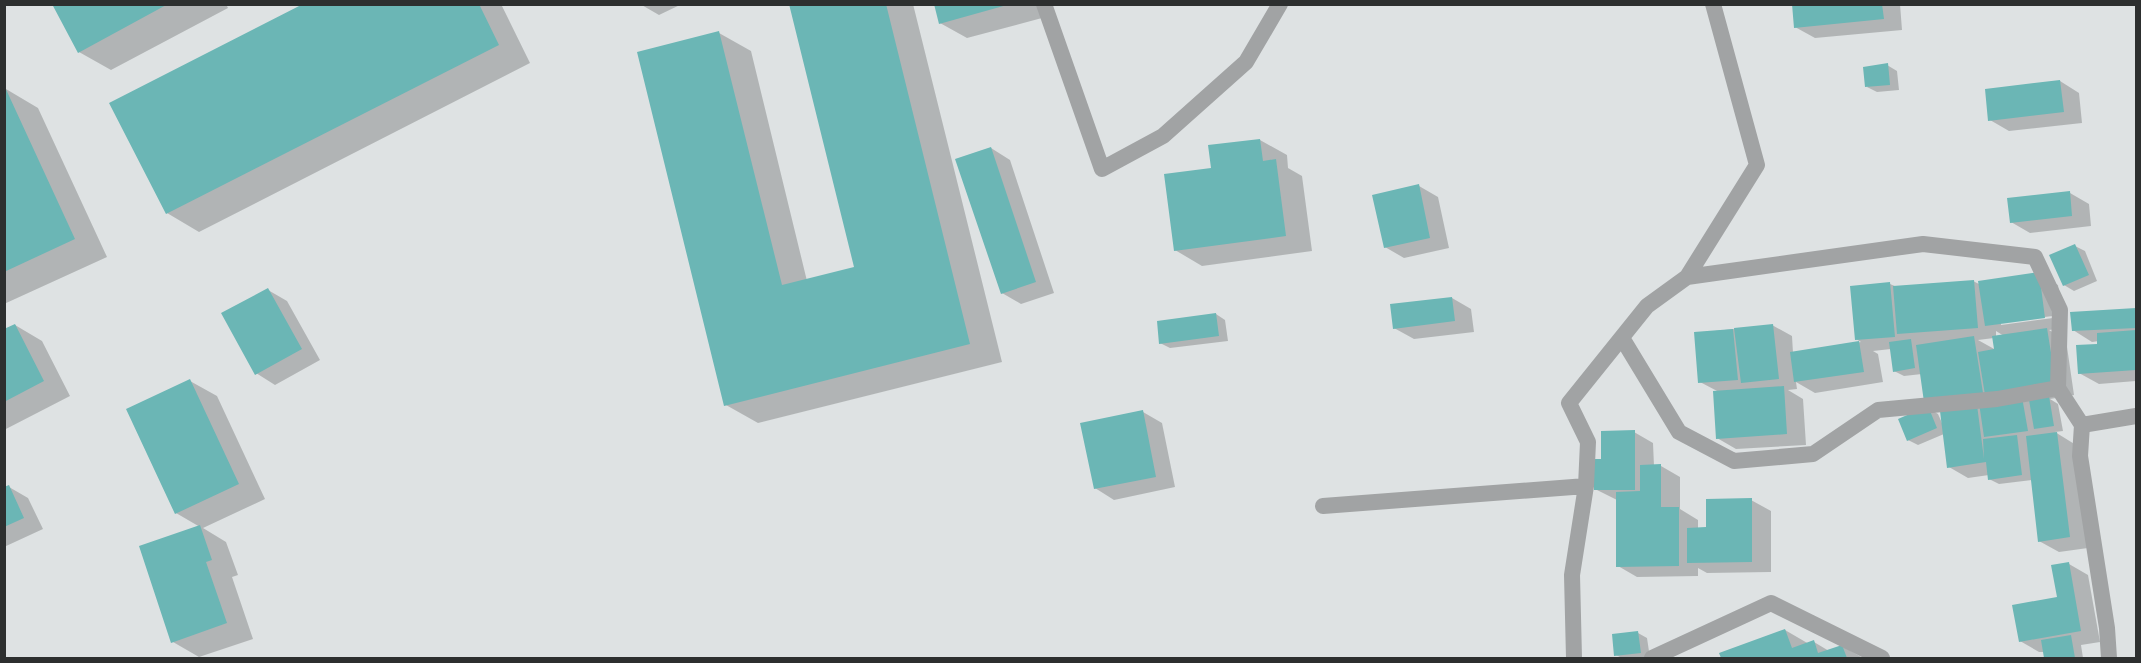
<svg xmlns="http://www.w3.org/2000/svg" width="2141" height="663" font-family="'Nunito Sans',sans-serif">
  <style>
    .shadow { fill: #0003; fill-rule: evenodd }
    .building { fill: #6bb6b5 }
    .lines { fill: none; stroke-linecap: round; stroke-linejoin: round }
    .minor { stroke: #a1a3a4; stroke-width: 16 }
  </style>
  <rect width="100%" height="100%" fill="#dee2e3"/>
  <path class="shadow" d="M53 4H226L228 8 111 70 79 52Z
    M306 4H501L530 63 199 232 167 213Z
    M640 4H682L659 15Z
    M791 4H913L1002 362 758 423 726 405 719 33 751 51 807 281 856 268Z
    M935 4H1038L1042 18 967 38 940 23Z
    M1793 4H1900L1902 30 1815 38 1795 27Z
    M1887 65 1897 71 1899 90 1877 92 1867 87Z
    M2060 81 2079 93 2082 123 2009 131 1990 120Z
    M6 89 38 108 107 257 4 304Z
    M1260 140 1287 155 1288 168 1302 176 1312 251 1202 266 1175 250 1213 169Z
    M991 148 1010 160 1054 293 1021 304 1002 293Z
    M1419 186 1438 197 1449 248 1404 258 1385 247Z
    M2070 193 2089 204 2091 226 2030 233 2011 222Z
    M2075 246 2085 251 2097 281 2074 291 2064 285Z
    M2039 274 2058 285 2064 328 2049 330 2066 340 2074 395 2050 399 2058 404 2063 431 2055 432 2076 445 2088 548 2059 552 2039 541 2032 480 1999 484 1989 479V475L1968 478 1949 467 1944 434 1918 445 1908 440 1928 408 1938 414 1942 423 1941 410 1922 374 1904 376 1894 371 1891 349 1873 351 1878 354 1883 382 1815 393 1796 382 1797 389 1788 390 1803 399 1806 445 1736 449 1717 438 1719 392 1700 382 1696 333 1772 325 1792 336 1793 353 1861 342 1856 339 1852 287 1890 284 1897 287 1973 281 1981 285ZM2053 316V318L2001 325V322ZM1996 331 2004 336 1996 337ZM1994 338 1996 350 1978 340Z
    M268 290 287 301 320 360 275 385 256 373Z
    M1452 298 1471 309 1474 332 1414 339 1394 328Z
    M2136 309V381L2099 384 2079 373 2099 345V341L2092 342 2073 330 2072 313Z
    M1216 314 1225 320 1228 341 1170 348 1160 343Z
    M15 325 42 341 70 396 4 430V331Z
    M190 381 217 396 265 499 203 528 226 542 238 575 232 577 253 639 199 657 173 642 200 527 176 513Z
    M1143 412 1162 423 1175 487 1114 500 1095 488Z
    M1634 432 1653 443 1654 466H1661L1680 477V509L1698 520V529L1708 528 1751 500 1771 511V572L1707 573 1698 568V576L1637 577 1618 566 1617 500 1595 489 1603 460Z
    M9 487 28 498 43 529 4 547V489Z
    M2069 564 2088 575 2100 642 2081 645 2083 658H2046L2044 652H2039L2020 641 2058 598Z
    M1785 630 1809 644 1814 642 1829 651 1842 646 1863 658H1723L1721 653Z
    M1638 633 1647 638 1650 658H1622L1616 655Z"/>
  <path class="building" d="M52 4H168L78 53Z
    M303 4H479L499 45 166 214 109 103Z
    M789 4H886L970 344 724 406 637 52 719 31 782 285 854 267Z
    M934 4H1007V5L939 24Z
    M1792 4H1882L1884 19 1794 28Z
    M1888 63 1890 85 1865 87 1863 67Z
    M2060 80 2064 112 1988 121 1985 89Z
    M4 85 75 239 4 272Z
    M1260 139 1263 161 1276 159 1286 236 1174 251 1164 174 1211 168 1208 145Z
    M991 147 1036 282 1001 294 955 159Z
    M1419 184 1430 238 1384 248 1372 195Z
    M2070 191 2072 216 2010 223 2007 198Z
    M2075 244 2089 275 2063 286 2049 255Z
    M2039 272 2045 318 1985 326 1978 281Z
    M1974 280 1978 328 1897 334 1893 286Z
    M1890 282 1895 337 1855 340 1850 286Z
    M268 288 302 349 255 375 221 313Z
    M1452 297 1455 321 1393 329 1390 304Z
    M2136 308V328L2072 331 2070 312Z
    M1216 313 1219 336 1159 344 1157 321Z
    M15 324 44 381 4 402V329Z
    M1773 324 1779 379 1741 383 1734 328Z
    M2047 328 2056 384 1985 395 1978 352 1994 349 1992 336Z
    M1733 329 1738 380 1698 383 1694 332Z
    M2136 330V370L2078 374 2076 345 2097 344V333Z
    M1974 336 1983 393 1924 402 1916 345Z
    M1911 339 1915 368 1893 372 1889 342Z
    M1859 341 1864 372 1794 382 1790 352Z
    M190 379 239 484 175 514 126 409Z
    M1784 386 1787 434 1716 439 1713 391Z
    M2049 396 2054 426 2034 429 2029 400Z
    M2022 397 2028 431 1984 437 1979 403Z
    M1977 405 1984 459 1983 439 2017 435 2022 475 1988 480 1986 462 1947 468 1940 411Z
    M1928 406 1937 428 1907 441 1898 419Z
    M1143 410 1156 477 1094 489 1080 423Z
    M1635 430V490H1594V459H1601V431Z
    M2057 432 2070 537 2038 542 2026 436Z
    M1661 464V507H1679V566L1616 567V492L1640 491V465Z
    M9 485 24 518 4 527V487Z
    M1752 498V562L1687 563V528L1706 527V499Z
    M200 525 212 560 206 562 227 623 171 643 139 546Z
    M2069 562 2081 631 2019 642 2012 605 2057 597 2051 565Z
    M1785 629 1792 648 1814 640 1818 653 1842 645 1847 658H1721L1719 653Z
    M1638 631 1641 653 1614 656 1612 634Z
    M2071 635 2075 658H2044L2041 640Z"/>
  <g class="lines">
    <path class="minor" d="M1044 4 1102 169 1163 136 1246 62 1280 4
      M1713 4 1757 165 1687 277 1923 244 2035 257 2060 310 2058 388 2082 425 2080 456 2107 628 2109 658
      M1622 338 1679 432 1734 461 1813 454 1878 410 1997 399 2058 388
      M2082 425 2136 416
      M1323 506 1586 486
      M1574 658 1572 575 1586 486 1588 442 1569 403 1647 306 1687 277
      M1652 658 1771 603 1882 658"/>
  </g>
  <rect width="2141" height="663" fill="none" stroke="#2d2f2f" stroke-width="12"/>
</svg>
